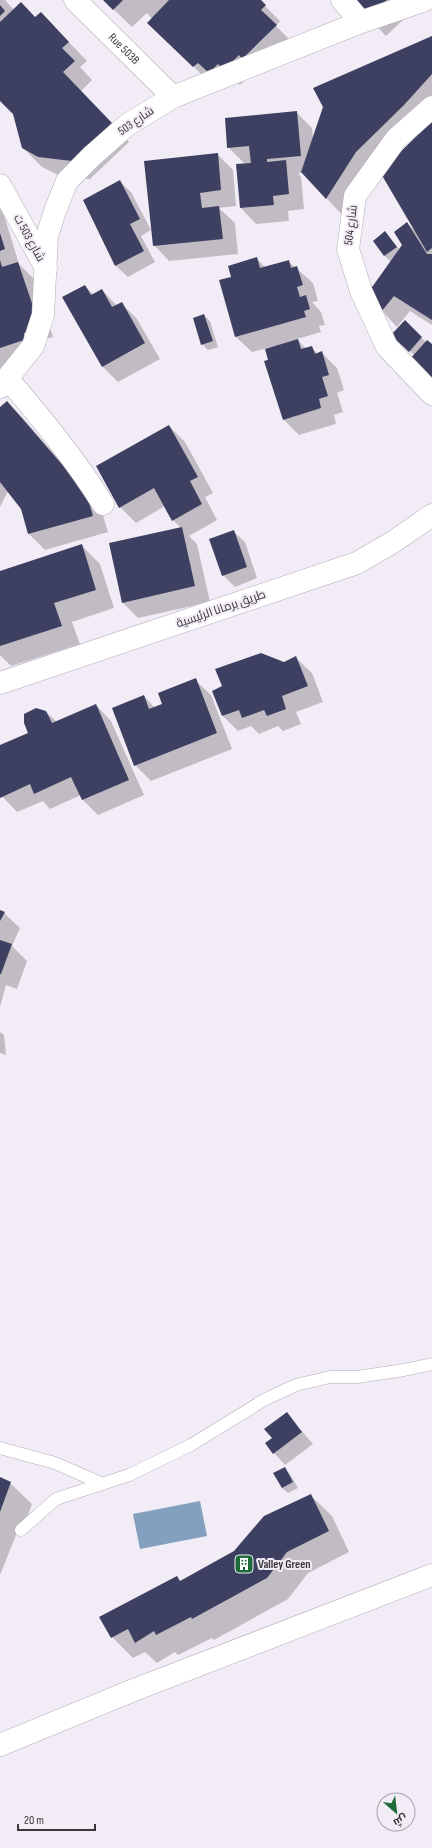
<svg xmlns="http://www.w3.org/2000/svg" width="432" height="1848" font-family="'Sofia Sans Condensed',Cairo,sans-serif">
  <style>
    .water { fill: #83a1be }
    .shadow { fill: #0003 }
    .building { fill: #3d4060 }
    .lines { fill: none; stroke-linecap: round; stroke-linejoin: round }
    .lane-casing { stroke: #b3adb7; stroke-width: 13 }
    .street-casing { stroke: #b3adb7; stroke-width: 23 }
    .secondary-casing { stroke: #b3adb7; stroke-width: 23 }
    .lane { stroke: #fff; stroke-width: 12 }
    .street { stroke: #fff; stroke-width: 22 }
    .secondary { stroke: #fff; stroke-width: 22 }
    .labels { text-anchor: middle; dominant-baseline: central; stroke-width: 4; stroke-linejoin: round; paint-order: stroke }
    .street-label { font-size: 12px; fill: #3a373b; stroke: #f2ecf6 }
    .poi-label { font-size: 12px; font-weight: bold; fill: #3a373b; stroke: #f2ecf6; text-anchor: start }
  </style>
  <rect width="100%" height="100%" fill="#f2ecf6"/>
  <path class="water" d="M200 1501 207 1536 140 1549 133 1514Z"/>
  <path class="shadow" d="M0 0H5L14 10 36 18 59 32 87 61 80 67 92 80 81 91 129 142 90 179 58 175 42 167 23 148 14 114 0 100Z
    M104 0H259L280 21 276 26 291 41 255 70 240 85 234 79 225 88 214 78 209 82 149 22 152 19 147 13 132 27Z
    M351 0H424L386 36Z
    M432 37V112L344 217 303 173H298L301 177 304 209 288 211 289 221 256 224 241 208 245 164 228 147 296 112 312 128 313 139Z
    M432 123V325L410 311 397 327 382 311 391 262 384 255 385 233 400 250 403 245 407 223 414 230Z
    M217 154 233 170 236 206 219 208 235 223 238 254 169 261 154 245Z
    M119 181 131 192 151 230 141 236 155 262 128 277 116 266 85 200Z
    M0 202 19 264 34 279 53 337 43 340 46 346 39 348V356L0 368Z
    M256 258 266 268 288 261 313 283 318 301 312 302 321 312 325 325 319 326 321 332 297 339 306 349 311 347 318 354 322 353 337 368 344 390 337 393 343 412 334 415 336 424 299 435 284 420 265 361 270 360 271 347 252 352 236 337 232 277Z
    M85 286 94 295 102 290 117 306 121 303 137 319 160 359 118 382 103 367 64 298Z
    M204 315 210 321 218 347 208 350 202 344Z
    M405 322 427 343 432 346V378L415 356 393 335Z
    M7 402 23 418 101 509 108 532 45 550 29 534 22 508 8 491 0 507V409Z
    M169 426 185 442 213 493 205 497 217 520 189 536 197 544 210 602 138 618 122 602 181 528 173 520 165 506 136 523 120 507Z
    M233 531 245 542 257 578 235 587 223 575Z
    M81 545 100 564 114 608 72 622 80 644 11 666 0 655V572Z
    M296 658 312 673 323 702 296 712 301 724 283 731 278 726 259 734 251 726 238 731 223 716 284 663Z
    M195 680 211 695 232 749 151 781 135 765 144 696 155 708 163 705Z
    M96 705 111 721 144 795 98 815 83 800 81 795 50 809 43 801 17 812 0 794V746L29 734 46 712 57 722Z
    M0 911 4 913 20 928 12 946 27 961 17 989 6 985 0 1007Z
    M0 1032 4 1035 6 1055 0 1053Z
    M286 1413 313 1444 285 1465 266 1444 273 1439Z
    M284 1468 290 1474 298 1488 288 1493 282 1488Z
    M0 1478 10 1483 32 1504 22 1532 18 1530 0 1575Z
    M310 1495 332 1516 349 1552 308 1573 288 1599 214 1640 212 1638 178 1655 175 1652 157 1663 145 1652 133 1658 112 1637 177 1577 181 1582 235 1552Z"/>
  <path class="building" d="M103 0H123L113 10Z
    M169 0H261L266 5 261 10 277 25 242 59 239 55 224 70 218 64 209 73 198 63 193 67 147 23Z
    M350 0H387L366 19Z
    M21 2 35 17 41 12 69 42 62 48 75 61 63 72 112 123 72 161 38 157 22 148 13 114 0 101V22Z
    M0 5 5 11 0 16Z
    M432 36V74L404 105 356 152 326 199 301 172 323 107 313 88Z
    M297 111 301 156 267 159V162L286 160 289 194 273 196 274 205 240 208 236 164 251 163 249 146 227 148 225 118Z
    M432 121V248L427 252 380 172Z
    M218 153 221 190 200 193 202 208 219 206 223 239 153 246 144 161Z
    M120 180 140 219 130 224 144 251 115 266 83 200Z
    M407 222 427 254H432V320L394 296 381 312 370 290 402 245 394 232Z
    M385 231 397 247 384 256 373 241Z
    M0 233 5 249 0 251Z
    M257 257 260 268 289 260 291 268 297 266 303 285 297 287 300 297 306 295 310 309 304 311 306 317 235 337 219 280 231 277 228 266Z
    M0 260 2 267 18 262 38 321 31 331 24 333V340L0 348Z
    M85 285 91 295 102 289 112 307 122 302 145 343 102 367 62 297Z
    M204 314 213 341 201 345 193 318Z
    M405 320 422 337 409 352 391 335Z
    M298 339 301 349 312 346 315 354 322 351 329 375 322 377 328 396 319 399 321 408 283 420 264 361 268 360 265 349Z
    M427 340 432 344V378L410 359Z
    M7 401 86 492 93 516 28 534 21 509 0 482V407Z
    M169 425 198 477 190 481 202 504 172 521 154 488 119 508 96 466Z
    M182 527 195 586 122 603 109 543Z
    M234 530 247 567 222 576 209 539Z
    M82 544 96 590 54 603 62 626 0 646V571Z
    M261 653 284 662 296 656 308 686 282 696 286 709 267 716 264 710 242 718 239 710 222 716 212 691 222 686 215 669Z
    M196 678 217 733 134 766 112 708 144 695 149 709 162 704 158 693Z
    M96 704 129 780 82 800 71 777 34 794 30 784 0 798V745L28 733 24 723V714L36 708 46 711 52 723Z
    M0 910 5 912 0 921Z
    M0 940 12 944 1 974H0Z
    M287 1412 302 1432 273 1454 265 1443 272 1438 264 1429Z
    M285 1467 293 1482 282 1488 273 1473Z
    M0 1477 11 1482 0 1512Z
    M311 1494 329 1531 287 1552 267 1578 192 1619 191 1617 156 1635 154 1631 135 1643 128 1629 111 1638 99 1617 177 1576 180 1581 234 1551 264 1516Z"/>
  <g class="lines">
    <g class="lane-casing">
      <path id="lane" d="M0 1448 55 1463 103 1484
        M21 1530 56 1499 129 1475 191 1445 264 1400 296 1385 330 1377H357L404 1370 432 1364"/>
    </g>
    <g class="street-casing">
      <g id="street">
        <path id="s1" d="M75 0 173 97"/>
        <path d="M342 0 361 22"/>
        <path d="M432 107 396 139 355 196 348 249 361 291 387 347 432 394"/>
        <path d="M0 185 46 268"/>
        <path d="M8 379C42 419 75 459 103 504"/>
        <path d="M0 387 33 346 43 315 47 236 55 211 67 181 93 155 127 125 173 97 361 22 425 0"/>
      </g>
    </g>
    <g class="secondary-casing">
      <path id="secondary" d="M0 683 357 563 393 542 432 515
        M0 1745 134 1690 432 1575"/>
    </g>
    <use href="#lane" class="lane"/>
    <use href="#street" class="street"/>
    <use href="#secondary" class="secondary"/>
  </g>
  <defs>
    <g id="building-square" transform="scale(1)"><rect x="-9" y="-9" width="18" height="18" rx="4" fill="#1f6a39" stroke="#f2ecf6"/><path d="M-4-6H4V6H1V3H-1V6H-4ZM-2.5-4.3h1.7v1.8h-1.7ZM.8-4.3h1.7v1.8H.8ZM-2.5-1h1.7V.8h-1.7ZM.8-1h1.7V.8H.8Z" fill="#fff"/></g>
  </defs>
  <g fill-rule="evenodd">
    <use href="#building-square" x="244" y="1564"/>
  </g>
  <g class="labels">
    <g class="street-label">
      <text stroke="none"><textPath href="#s1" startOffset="69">Rue 503B</textPath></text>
      <text transform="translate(136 121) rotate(-35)">شارع 503</text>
      <text transform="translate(351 225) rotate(-83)">شارع 504</text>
      <text transform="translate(29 238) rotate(61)">شارع 503 ت</text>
      <text transform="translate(221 609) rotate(-19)">طريق برمانا الرئيسية</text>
    </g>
    <g class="poi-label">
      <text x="258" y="1564">Valley Green</text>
    </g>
  </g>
  <g transform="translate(396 1812) rotate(152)"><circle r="19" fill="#f2ecf6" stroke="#a8a4ab"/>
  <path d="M0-3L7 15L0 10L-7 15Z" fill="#1f6a39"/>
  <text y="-6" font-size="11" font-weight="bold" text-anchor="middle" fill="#3a373b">ش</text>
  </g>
  <path d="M18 1824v6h77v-6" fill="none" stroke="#3a373b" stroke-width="2"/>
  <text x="24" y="1824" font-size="12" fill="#3a373b" stroke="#f2ecf6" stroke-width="3" paint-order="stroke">20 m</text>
</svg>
